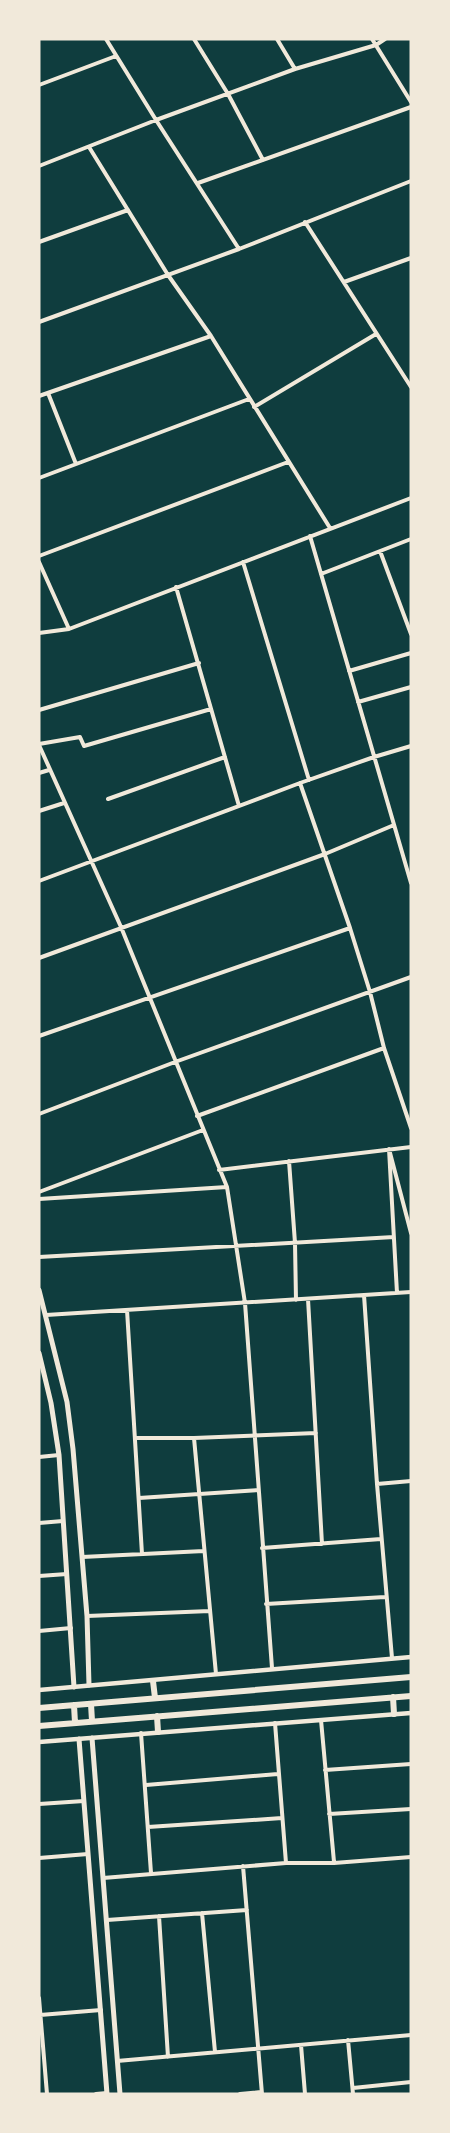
<svg xmlns="http://www.w3.org/2000/svg" width="450" height="2133" font-family="Arial,sans-serif">
  <style>
    .lines { fill: none; stroke-linecap: round; stroke-linejoin: round }
    .minor { stroke: #f1e9da; stroke-width: 4 }
    .tertiary { stroke: #f1e9da; stroke-width: 4.5 }
    .secondary { stroke: #f1e9da; stroke-width: 5 }
    .primary { stroke: #f1e9da; stroke-width: 6 }
  </style>
  <rect width="100%" height="100%" fill="#0f3d3e"/>
  <g class="lines">
    <path class="minor" d="M106 39 156 120 239 249
      M194 39 228 94 263 160
      M277 39 295 69
      M372 39 411 102
      M39 85 116 56
      M89 147 168 275 211 336 330 528
      M39 166 156 120 295 69 376 45 385 39
      M198 183 411 107
      M305 222 411 387
      M39 242 128 210
      M344 282 411 258
      M39 322 239 249 411 181
      M48 393 76 464
      M39 396 211 336
      M254 407 376 334
      M39 478 249 399
      M310 536 411 883
      M380 551 411 634
      M39 556 288 462
      M39 562 69 629
      M243 562 309 780
      M321 574 411 539
      M176 587 239 806
      M39 633 69 629 411 498
      M349 671 411 653
      M358 702 411 687
      M39 710 199 663
      M39 744 80 737 84 746 211 709
      M39 745 121 927 227 1187 245 1303 272 1668
      M39 773 49 770
      M300 783 350 928 370 992 384 1048 411 1128
      M108 799 225 757
      M39 811 64 803
      M39 881 300 783 374 757 411 746
      M39 958 325 854 394 825
      M39 1036 350 928
      M39 1114 175 1062 411 977
      M197 1116 384 1048
      M289 1161 295 1243 296 1300
      M219 1170 411 1147
      M39 1192 203 1130
      M39 1199 227 1187
      M39 1257 394 1237
      M397 1293 389 1149 411 1233
      M364 1295 377 1484 392 1658
      M308 1299 322 1544
      M127 1310 142 1554
      M46 1315 411 1292
      M135 1438H194L316 1433
      M194 1438 216 1674
      M39 1457 59 1455
      M377 1484 411 1481
      M139 1498 258 1490
      M39 1523 63 1521
      M262 1548 381 1539
      M82 1557 204 1551
      M39 1576 67 1574
      M266 1604 385 1597
      M87 1616 210 1611
      M39 1631 71 1628
      M321 1720 334 1862
      M275 1723 286 1863
      M141 1733 151 1873
      M325 1770 411 1764
      M146 1785 278 1774
      M39 1804 84 1801
      M329 1814 411 1809
      M148 1827 282 1818
      M39 1858 88 1854
      M243 1866 262 2094
      M103 1878 286 1863H334L411 1857
      M202 1913 215 2052
      M159 1916 168 2057
      M107 1920 247 1910
      M39 1998 47 2094
      M40 2015 101 2010
      M348 2040 353 2094
      M301 2045 305 2094
      M117 2061 411 2035
      M353 2088 411 2082
      M96 2094 107 2093
      M240 2094 261 2092"/>
    <path class="tertiary" d="M39 1690 411 1657
      M39 1742 411 1713"/>
    <path class="secondary" d="M39 1290 67 1402 73 1449 87 1616 89 1685
      M39 1353 51 1403 59 1455 74 1687
      M92 1738 120 2094
      M79 1739 107 2094"/>
    <path class="primary" d="M153 1681 155 1698
      M393 1697 394 1714
      M91 1704 92 1721
      M74 1705 75 1723
      M39 1708 411 1677
      M157 1716 158 1732
      M39 1726 411 1696"/>
  </g>
  <rect width="450" height="2133" fill="none" stroke="#f1e9da" stroke-width="81"/>
</svg>
